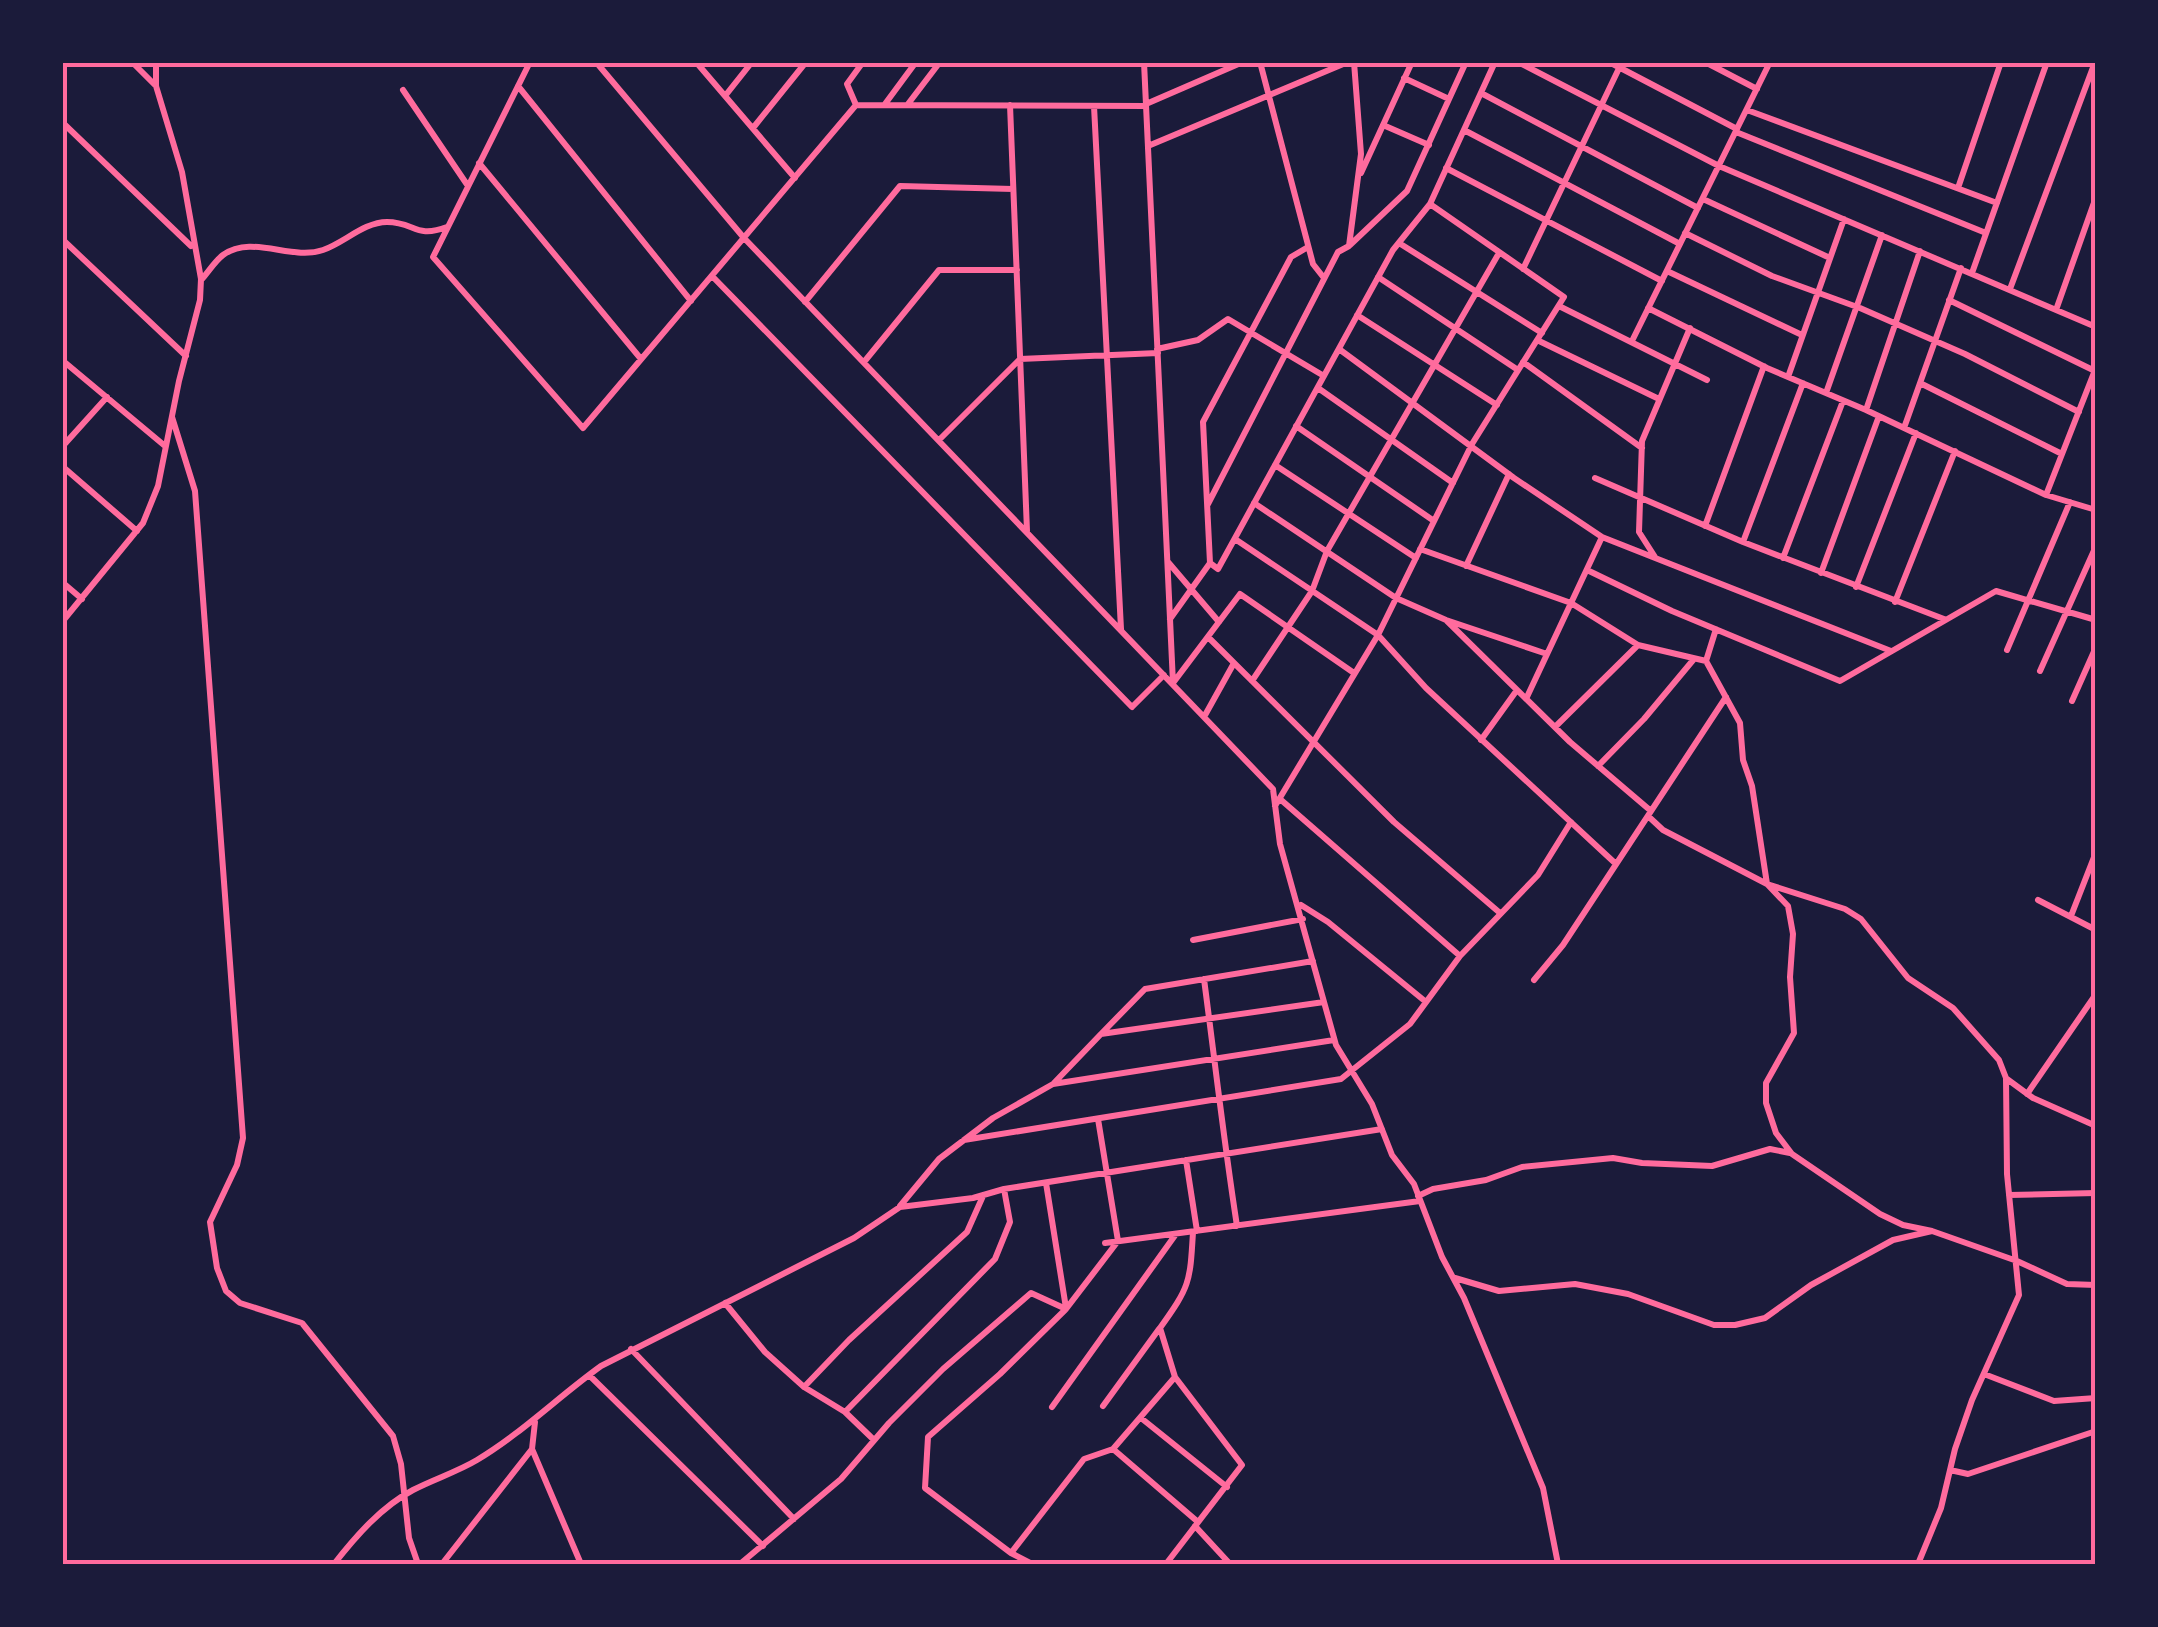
<svg xmlns="http://www.w3.org/2000/svg" width="2158" height="1627" font-family="'Golos Text',sans-serif">
  <style>
    .lines { fill: none; stroke-linecap: round; stroke-linejoin: round }
    .minor { stroke: #ff6b9d; stroke-width: 6 }
    .neatline { fill: none; stroke: #ff6b9d; stroke-width: 4 }
  </style>
  <rect width="100%" height="100%" fill="#1b1b3a"/>
  <g class="lines">
    <path class="minor" d="M132 62 156 86
      M530 62 433 257 583 428 856 105 1146 106
      M596 62 744 238 1273 789 1280 844 1336 1045 1372 1104 1392 1155 1414 1184 1442 1257 1464 1298 1543 1488 1558 1564
      M696 62 795 178
      M1144 62 1173 683
      M1260 62 1313 264 1324 278
      M1518 62 1719 166 2096 327
      M1609 62 1737 129
      M1705 62 1757 89
      M1404 78 1449 99
      M518 86 691 301
      M403 90 468 186
      M1481 93 1698 208
      M725 96 752 62
      M885 104 916 62
      M908 104 940 62
      M1146 104 1243 62
      M856 105 847 84 863 62
      M1010 105 1027 531
      M1094 106 1121 629
      M1747 110 1997 203
      M62 122 191 246
      M1383 125 1429 145
      M753 128 806 62
      M1464 130 1680 244
      M1736 132 1986 233
      M1148 146 1348 62
      M479 163 641 359
      M1446 168 1662 281
      M1361 173 1412 62
      M1958 188 2001 62
      M1703 199 1830 258
      M1685 233 1772 276 1860 308 1965 354 2079 412
      M62 239 186 356
      M1399 243 1542 333
      M1350 245 1407 191 1466 62
      M1308 247 1291 257 1203 422 1210 563 1218 569 1393 250 1430 204 1495 62
      M1523 269 1622 62
      M1667 271 1802 335
      M1972 273 2047 62
      M712 276 1132 707 1164 675
      M1378 277 1518 370
      M202 279C209 271 215 261 223 255 252 234 291 261 323 250 344 243 364 222 387 222 415 222 415 239 447 227
      M2010 289 2095 62
      M1949 300 2095 371
      M805 302 900 186 1013 189
      M1559 306 1707 380
      M1648 308 1767 368 1866 410 2046 495 2096 510
      M2056 310 2096 197
      M1357 315 1497 405
      M1537 340 1659 399
      M1632 341 1770 62
      M1157 349 1198 340 1228 319 1324 376
      M1339 349 1514 478 1602 537 1891 651
      M62 360 165 446
      M864 362 939 270H1017
      M1523 362 1642 448
      M1788 377 1844 219
      M1920 383 2062 454
      M1318 388 1453 483
      M1826 393 1882 235
      M1866 410 1920 251
      M172 417 195 491 243 1138 237 1165 210 1222 217 1268 226 1291 240 1303 302 1323 393 1436 401 1464 409 1538 418 1564
      M1296 426 1434 521
      M1904 428 1961 268
      M939 440 1020 359 1158 353
      M62 447 107 397
      M1275 465 1416 558
      M62 466 137 531
      M1595 478 1743 542 1944 619
      M2046 495 2095 370
      M1254 503 1396 598 1446 620 1547 654
      M1208 504 1338 252 1349 246 1361 154 1354 62
      M1705 526 1764 366
      M1235 539 1378 635 1426 688 1616 864
      M1743 542 1803 383
      M1420 549 1571 603 1638 645 1706 661
      M1655 557 1639 532 1642 441 1690 328
      M1783 558 1843 401
      M1168 562 1219 622
      M1466 566 1509 474
      M1587 570 1672 611 1840 681 1996 591 2096 620
      M1821 573 1879 416
      M62 582 82 599
      M1856 587 1916 433
      M1895 602 1955 451
      M1170 619 1210 563
      M1447 621 1570 742 1651 811
      M62 622 143 523 158 486 179 381 200 300 201 279 182 172 156 86V62
      M1716 629 1706 661 1740 723 1743 760 1752 786 1767 884 1788 906 1793 934 1790 977 1794 1033 1766 1083V1103L1776 1133 1792 1154 1880 1214 1903 1225 1932 1231
      M1208 637 1394 822 1500 913
      M2007 650 2070 502
      M2040 671 2096 546
      M1252 681 1312 591 1327 551 1499 253
      M1173 683 1240 594 1354 673
      M1526 699 1602 537
      M2072 701 2096 647
      M1204 717 1234 663
      M1555 727 1638 645
      M1481 740 1517 690
      M1598 766 1644 719 1694 659
      M1280 799 1460 956
      M1275 806 1378 635 1472 444 1564 297 1430 204
      M1648 816 1663 830 1767 884 1845 909 1861 919 1908 978 1953 1008 1999 1060 2006 1078 2007 1174 2019 1295 1972 1400 1955 1449 1941 1508 1918 1564
      M2038 900 2096 930
      M1301 905 1328 922 1426 1002
      M2071 916 2096 852
      M1193 940 1303 919
      M1204 979C1215 1062 1224 1143 1237 1226
      M1534 980 1563 945 1726 697
      M1102 1033 1145 989 1313 961
      M2007 1079 2033 1098 2096 1126
      M1054 1083 1101 1034 1324 1002
      M2027 1094 2096 994
      M964 1140 1341 1079 1410 1024 1460 956 1538 875 1571 822
      M1186 1160 1197 1231
      M1046 1183 1066 1308
      M2009 1195 2096 1193
      M1418 1196 1433 1189 1486 1180 1522 1167 1613 1158 1642 1163 1712 1166 1770 1149 1790 1153
      M900 1206 939 1159 993 1118 1053 1084 1334 1040
      M1105 1243 1420 1201
      M1455 1278 1499 1291 1575 1284 1628 1294 1714 1325H1735L1765 1318 1811 1285 1893 1240 1932 1231 2017 1261 2067 1284 2096 1285
      M725 1303 765 1352 804 1387 845 1412 874 1440
      M631 1349 794 1519
      M1984 1374 2054 1401 2096 1398
      M589 1375 763 1546
      M804 1387 849 1340 967 1232 983 1196
      M1103 1406 1159 1329
      M1052 1407 1176 1234
      M845 1412 995 1259 1010 1222 1004 1189
      M1141 1418 1227 1487
      M535 1422 532 1449 581 1564
      M1113 1449 1198 1522
      M1950 1470 1968 1474 2096 1431
      M1195 1526 1230 1564
      M1011 1553 1084 1459 1113 1449 1175 1377 1160 1328C1190 1286 1190 1283 1193 1232
      M334 1564C356 1536 381 1507 413 1490 434 1479 457 1472 477 1460 522 1433 558 1397 601 1366L854 1238 900 1207 973 1198 1004 1189 1382 1129
      M442 1564 532 1449
      M740 1564 841 1479 889 1423 943 1369 1031 1293 1066 1309
      M1032 1564 1011 1553 925 1488 928 1437 1000 1374 1066 1309 1118 1241 1098 1119
      M1166 1564 1242 1465 1175 1377"/>
  </g>
  <rect width="2158" height="1627" fill="none" stroke="#1b1b3a" stroke-width="130"/>
  <rect x="65" y="65" width="2028" height="1497" class="neatline"/>
</svg>
